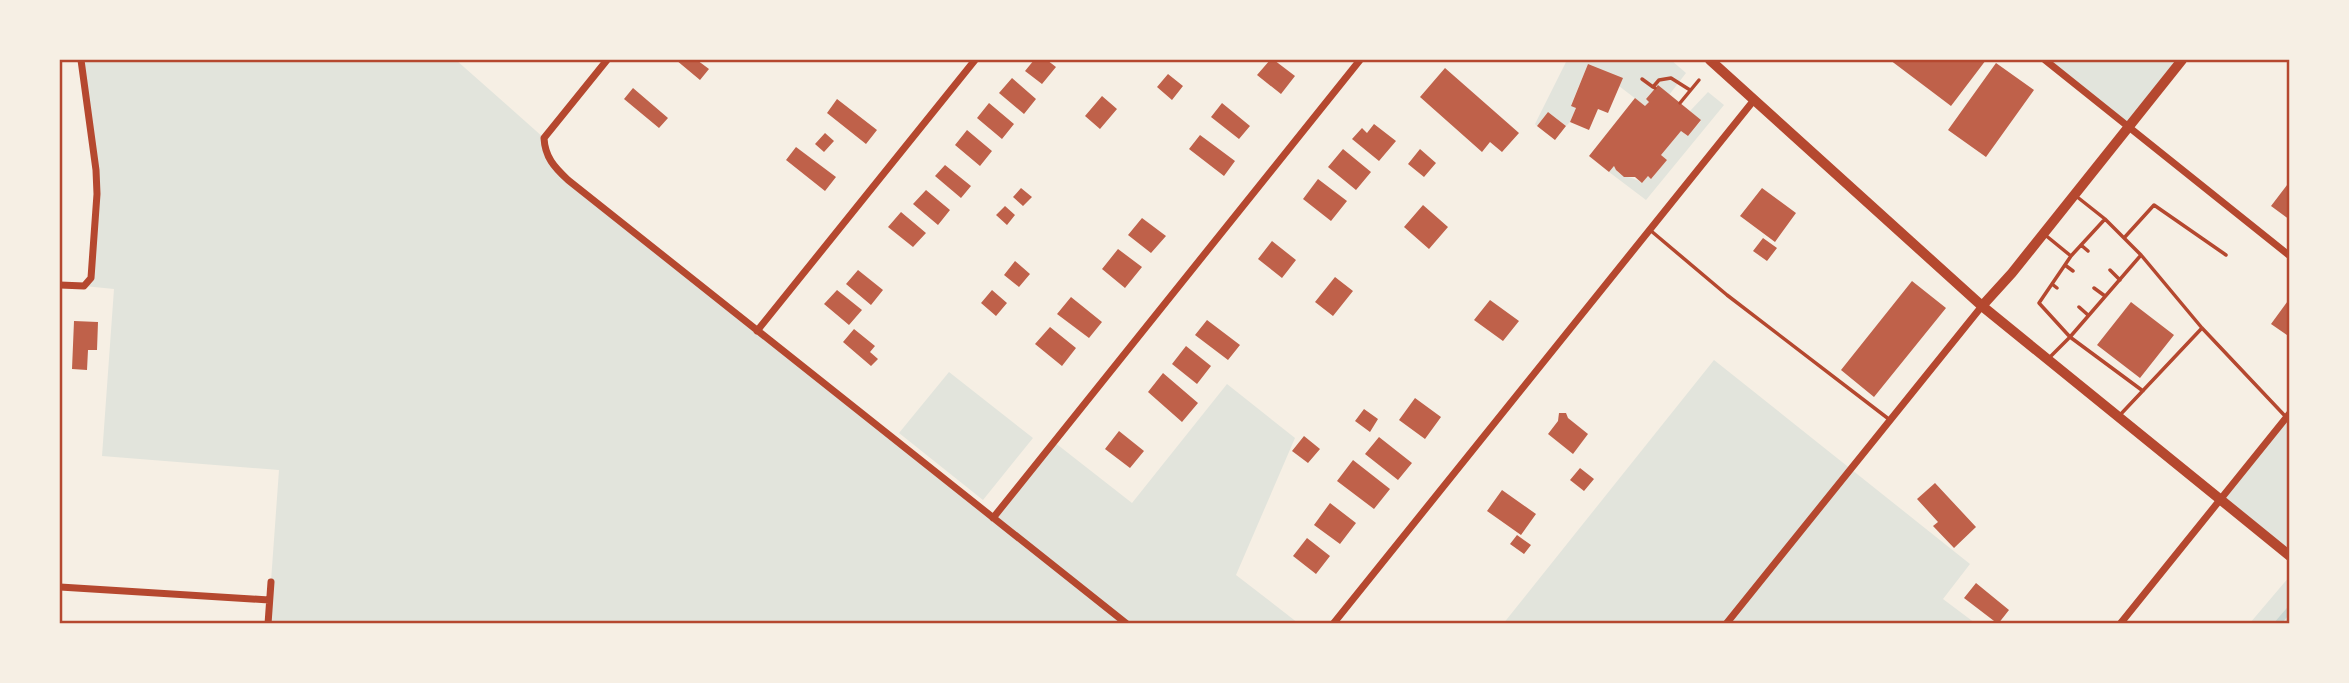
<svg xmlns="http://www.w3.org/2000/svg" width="2349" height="683" viewBox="0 0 2349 683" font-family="Raleway,sans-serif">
  <rect width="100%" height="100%" fill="#f6efe4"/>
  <path fill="#e2e4dc" d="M81 60H456L544 138 555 167 993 517 1054 442 1132 503 1227 384 1295 438 1236 575 1298 623H268L279 470 102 456 114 289 84 286 91 278 97 194Z
    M1567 60H1671L1686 73 1669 95 1657 86 1646 99 1649 102 1645 106 1619 86 1622 78 1588 64 1571 105 1576 108 1570 122 1566 126 1548 112 1537 126 1535 124Z
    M2045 60H2182L2128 127Z
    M1708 92 1724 105 1646 200 1609 172 1614 166C1620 180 1632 175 1642 183L1648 176 1652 178 1667 160 1661 155 1681 131 1688 136 1701 121 1690 111Z
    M1714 360 1970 564 1943 599 1975 623 1503 624Z
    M949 372 1033 438 983 500 899 433Z
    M2289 413V556L2220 499Z
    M2289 577V623H2250Z"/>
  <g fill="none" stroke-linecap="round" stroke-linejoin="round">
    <path stroke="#c9d6d2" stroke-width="6" d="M2277 624 2290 609"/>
  </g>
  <path fill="#bf614a" d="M676 60H697L709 69 700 80Z
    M1034 60H1047L1056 67 1042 84 1025 71Z
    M1270 60H1274L1295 76 1281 94 1257 75Z
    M1890 60H1986L1951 106Z
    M1996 63 2034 90 1986 157 1948 130Z
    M1588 64 1623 78 1608 113 1598 109 1589 130 1570 122 1576 108 1571 106Z
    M1445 68 1519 133 1502 152 1490 142 1482 152 1420 97Z
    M1168 74 1183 86 1172 100 1157 87Z
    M1012 78 1036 99 1024 114 999 93Z
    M1658 85 1701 120 1688 136 1681 131 1661 155 1667 160 1651 179 1648 176 1642 183 1635 177H1624L1616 170 1614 166 1609 172 1589 156 1635 98 1645 106 1649 102 1646 99Z
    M633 88 668 118 659 128 624 99Z
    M1102 96 1117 109 1100 129 1085 116Z
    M837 99 877 130 866 144 827 113Z
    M989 103 1014 124 1002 139 977 118Z
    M1222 103 1250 126 1239 139 1211 117Z
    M1548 112 1566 126 1555 140 1537 126Z
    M1374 124 1396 141 1379 161 1352 139 1362 128 1367 133Z
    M967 130 992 151 980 166 955 145Z
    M825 133 834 141 824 152 815 144Z
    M1200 135 1235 161 1224 176 1189 149Z
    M796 147 836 177 825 191 786 160Z
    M1343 149 1371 172 1356 190 1328 167Z
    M1420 149 1436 163 1424 177 1408 164Z
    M945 165 971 186 961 198 935 176Z
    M1318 179 1347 201 1331 221 1303 199Z
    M2290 181V220L2271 206Z
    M1021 188 1032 197 1023 206 1013 197Z
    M1762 188 1796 213 1775 242 1740 216Z
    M926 190 950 210 938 225 913 204Z
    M1423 205 1448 227 1429 249 1404 227Z
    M1005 206 1015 215 1007 225 996 215Z
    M901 212 926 233 913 247 888 227Z
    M1142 218 1166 236 1151 253 1128 235Z
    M1763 238 1777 248 1767 261 1753 251Z
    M1272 241 1296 260 1282 278 1258 259Z
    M1118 249 1142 267 1125 288 1102 269Z
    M1015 261 1030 274 1019 287 1004 275Z
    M858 270 883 290 871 305 846 284Z
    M1335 277 1353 291 1333 316 1315 302Z
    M1912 281 1946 308 1874 397 1841 370Z
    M837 290 862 310 849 325 824 304Z
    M992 290 1007 303 996 316 981 303Z
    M1071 297 1102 322 1089 338 1057 314Z
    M2290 298V337L2271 324Z
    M1490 300 1519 321 1503 341 1474 320Z
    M2131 302 2174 335 2140 378 2097 345Z
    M1207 320 1240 345 1228 360 1195 335Z
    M74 321 98 322 97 350H88L87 370 72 369Z
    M1050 327 1076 348 1062 366 1035 344Z
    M854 329 875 346 870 352 878 359 871 366 843 342Z
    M1186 346 1211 366 1197 384 1172 364Z
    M1163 373 1198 403 1182 422 1148 392Z
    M1415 398 1441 417 1425 439 1399 420Z
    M1364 409 1378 419 1370 432 1355 421Z
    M1559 413H1566L1568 418 1588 434 1573 454 1548 434 1558 421Z
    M1119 431 1144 451 1130 468 1105 449Z
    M1304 436 1320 449 1308 463 1292 451Z
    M1379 437 1412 463 1398 480 1365 454Z
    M1353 460 1390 489 1374 509 1337 481Z
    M1580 468 1594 479 1584 491 1570 480Z
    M1935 483 1976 527 1954 548 1933 526 1938 522 1917 499Z
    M1502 490 1536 514 1521 535 1487 511Z
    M1330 503 1356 523 1340 544 1314 525Z
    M1517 535 1531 545 1524 554 1510 544Z
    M1307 538 1330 556 1316 574 1293 556Z
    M1976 583 2009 610 1998 624 1964 598Z"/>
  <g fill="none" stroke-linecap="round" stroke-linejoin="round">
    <path stroke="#b5482f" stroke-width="3.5" d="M1642 79 1653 87
      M1655 88 1653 87 1659 80 1671 78 1690 90
      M1680 103 1699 80"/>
    <path stroke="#b5482f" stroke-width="3.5" d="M2076 196 2105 219 2141 255 2070 337 2143 391
      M1650 230 1727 295 1890 420
      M2044 234 2071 256 2105 219
      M2124 238 2154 205 2226 255
      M2081 245 2088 251
      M2141 255 2202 328 2286 417
      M2065 265 2073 271
      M2110 270 2120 280
      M2052 284 2057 288
      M2094 288 2105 296
      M2079 307 2088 315
      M2050 357 2070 337 2039 303 2071 256
      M2119 416 2202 328"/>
    <path stroke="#b5482f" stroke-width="7" d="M607 60 544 138C545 157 554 167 568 180L1127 624
      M2045 60 2290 256
      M60 285 84 286 91 278 97 194 96 170 81 60
      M757 331 975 60
      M993 518 1360 60
      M60 587 269 600
      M268 624 271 582
      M1333 624 1754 100
      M1726 624 1982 306
      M2120 624 2290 413"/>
    <path stroke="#b5482f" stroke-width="10" d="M1710 60 1982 306 2290 556
      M1982 306 2012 273 2182 60"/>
  </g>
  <rect width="2349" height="683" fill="none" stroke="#f6efe4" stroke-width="122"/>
  <rect x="61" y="61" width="2227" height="561" fill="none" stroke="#b5482f" stroke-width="2.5"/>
</svg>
